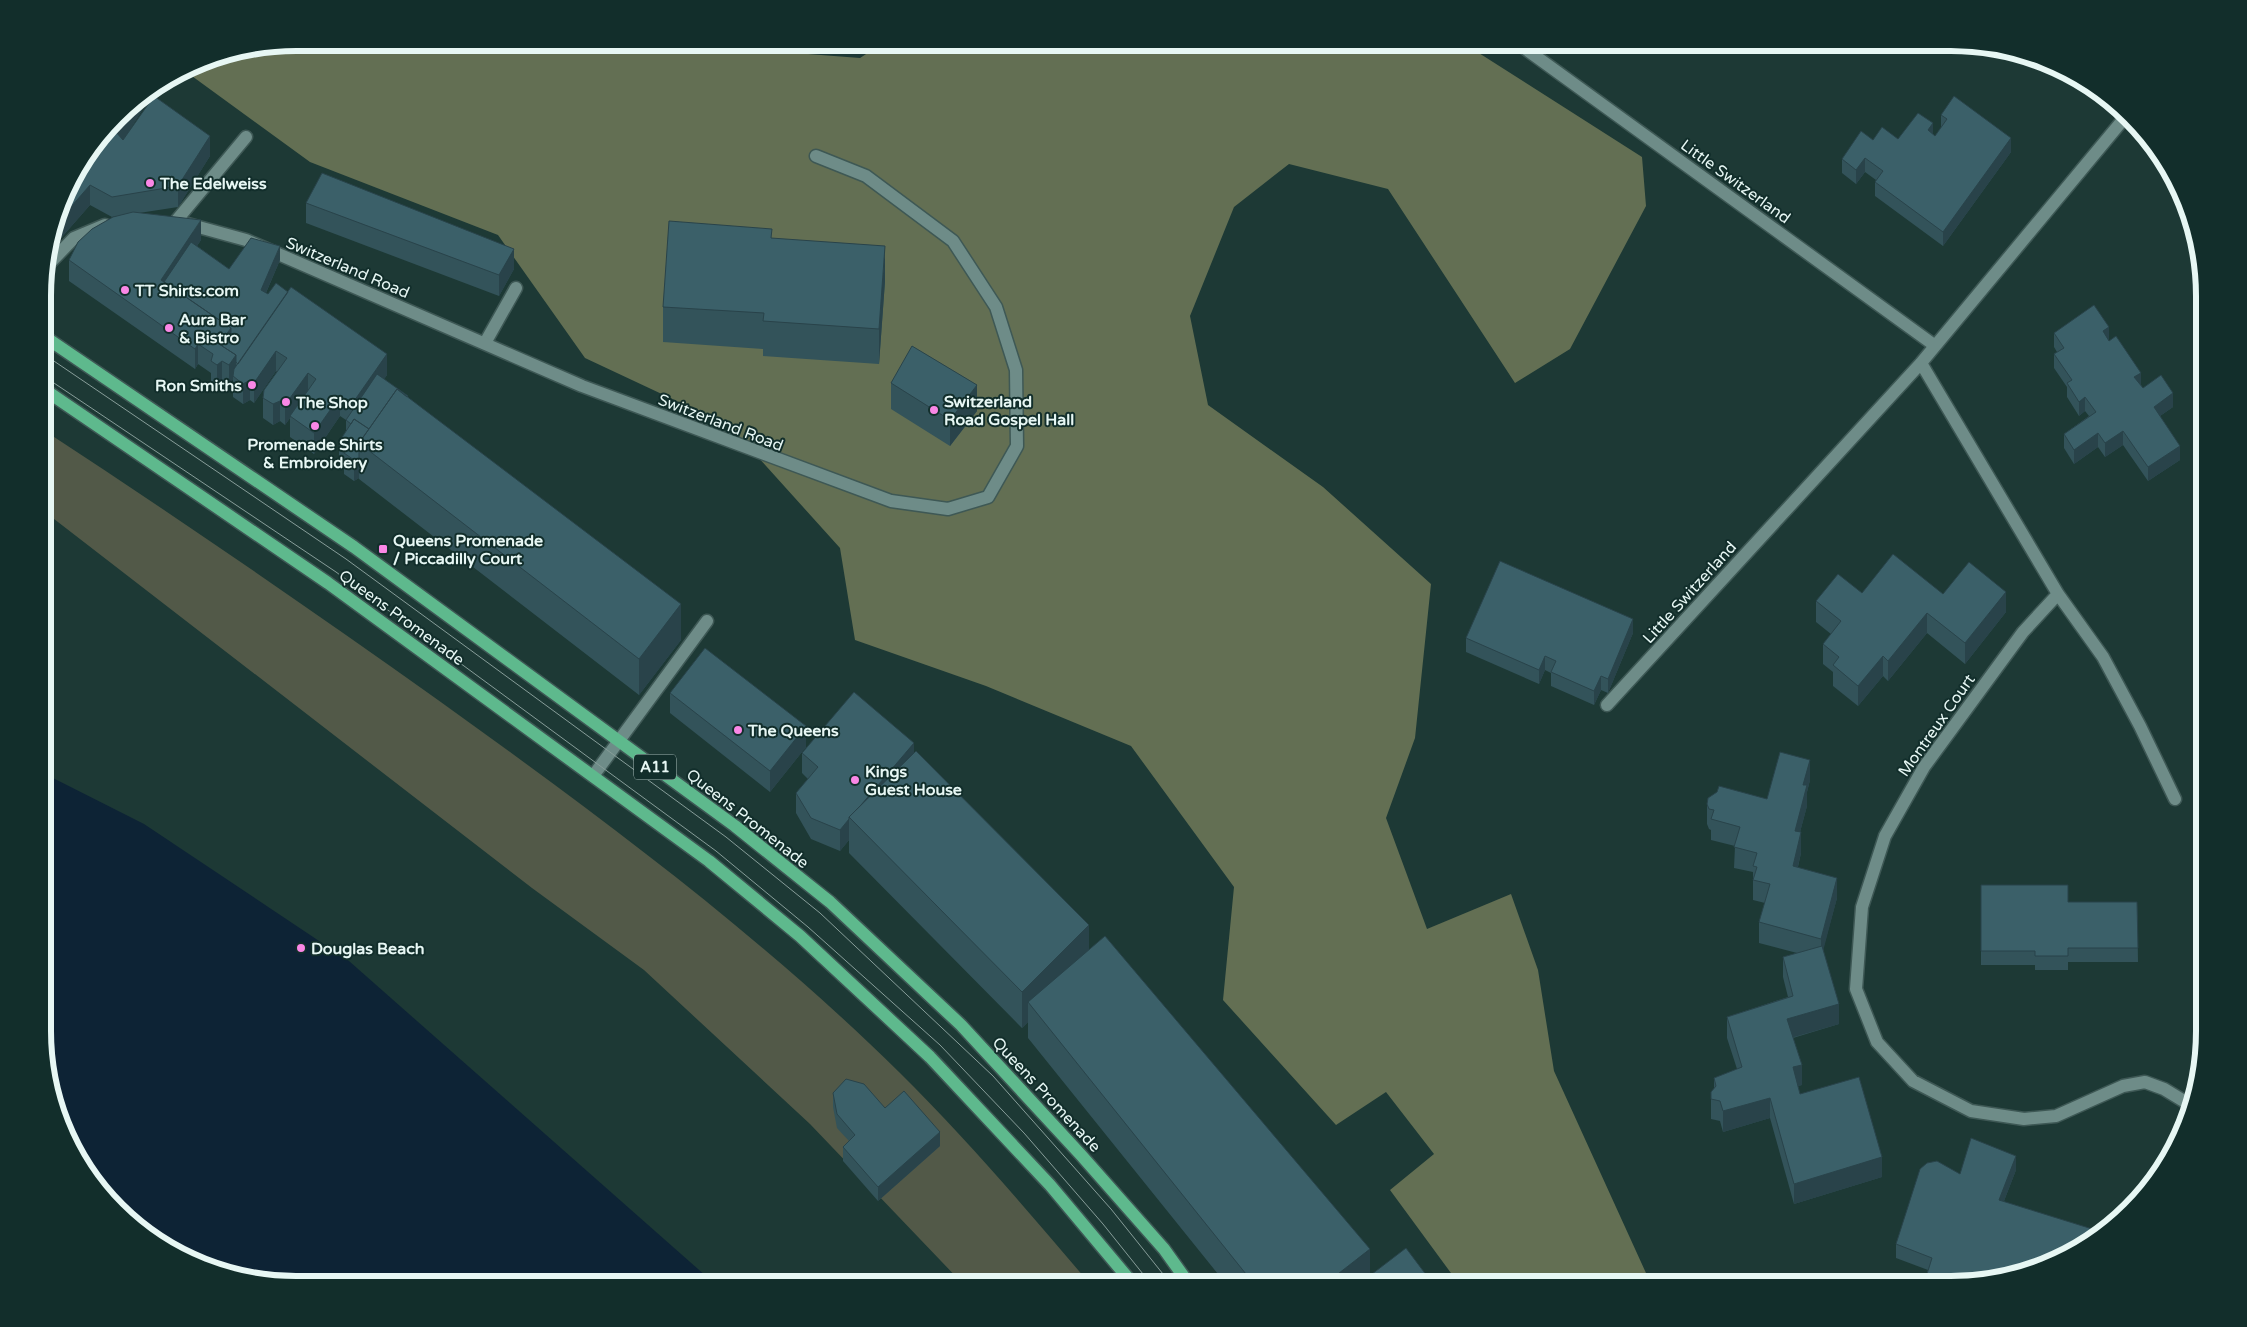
<svg xmlns="http://www.w3.org/2000/svg" width="2247" height="1327" viewBox="0 0 2247 1327" font-family="'Varela Round',sans-serif">
  <rect width="100%" height="100%" fill="#1d3935"/>
  <path fill="#525948" d="M45 431C178 518 309 608 438 700 598 815 758 933 899 1072 967 1139 1028 1211 1090 1284H963L810 1124 644 970 532 888 45 512Z"/>
  <path fill="#636f53" d="M296 43H773L808 54 860 58 883 43H1474L1471 48 1642 157 1646 206 1570 349 1515 383 1388 189 1289 164 1234 207 1190 316 1208 405 1323 487 1431 584 1415 738 1386 818 1427 929 1511 894 1538 970 1554 1071 1651 1284H1459L1390 1190 1434 1154 1386 1092 1336 1125 1223 1000 1234 887 1131 746 986 686 855 640 840 548 730 426 585 358 498 235 310 162 185 71 199 62Z"/>
  <path fill="#0d2335" d="M45 774 144 824 349 961 715 1284H296L230 1276 169 1250 117 1210 85 1172 56 1113 45 1064Z"/>
  <g fill="none" stroke-linecap="round" stroke-linejoin="round">
    <g stroke="#3e5855" stroke-width="15">
      <path id="service" d="M176 221 246 137
        M485 343 516 288
        M593 776 707 621"/>
    </g>
    <g stroke="#3e5855" stroke-width="15">
      <path id="minor" d="M1523 43V47L1934 345
        M184 223 246 240 582 386 891 501 948 509 988 497 1017 446 1016 370 996 307 953 241 866 176 816 156
        M45 268 74 238 105 225
        M1921 363 2058 594 2103 657 2140 726 2175 799
        M2058 594 2023 632 1924 767 1885 836 1862 907 1856 989 1877 1042 1913 1081 1971 1111 2024 1119 2056 1116 2123 1086 2145 1082 2164 1089 2192 1106
        M1607 705 1921 363 2127 115"/>
    </g>
    <g stroke="#3e5855" stroke-width="15">
      <path id="primary" d="M45 337 354 547 735 826 830 902 961 1025 1081 1155 1164 1249 1189 1284
        M45 390 328 583 709 861 800 936 930 1057 1050 1185 1133 1284"/>
    </g>
    <use href="#service" stroke="#6e8c88" stroke-width="12"/>
    <use href="#minor" stroke="#6e8c88" stroke-width="12"/>
    <use href="#primary" stroke="#5eb98d" stroke-width="12"/>
    <path stroke="#879d99" stroke-width="1" d="M45 355 346 559 726 837 820 913 993 1076 1111 1209 1171 1284
      M45 377 336 572 716 851 808 927 940 1045 1024 1133 1103 1224 1151 1284"/>
  </g>
  <path fill="#33535a" d="M149 93V99L129 131 210 156 178 207 139 213 201 240 197 246 229 269 280 260 266 293 387 375 384 379 408 397 681 640 639 695 359 479V478L354 481 344 474V466L339 462V442L346 431V420L340 416 314 454 290 437V418L285 425 280 421 273 425 263 418V398L277 372 276 371 254 403 250 400 243 404 233 397V379L229 386 222 381 217 386 211 381V373L198 364 195 369 69 281V260L117 216 112 217 90 205 47 254 69 184Z
    M1941 115 2011 152 1943 246 1875 196V182L1876 180 1865 172 1856 184 1842 173V159L1873 140 1898 139 1933 134 1935 136 1941 128Z
    M306 203 514 269 499 296 306 223Z
    M772 238 885 281 879 364 763 356V349L663 342V307Z
    M2054 333 2109 340 2143 388 2173 407 2160 416 2180 460 2148 481 2123 445 2105 457 2098 447 2074 464 2064 448V434L2089 416 2085 411 2079 416 2067 397V387L2054 368V354L2057 352 2054 347Z
    M891 383 977 411 950 446 891 409Z
    M1862 593 1943 594 2006 612 1965 664 1927 633 1888 681 1883 676 1858 706 1833 686V672L1823 664V644L1831 634 1816 622V601Z
    M1633 633 1608 693 1601 690 1594 705 1551 686V673L1545 670 1539 684 1466 652V638Z
    M670 693 806 747 770 792 670 713Z
    M802 753H914L1089 950 1370 1276 1433 1284H1226L1028 1038V1022L1022 1028 849 853V840L840 851 811 839 796 813V793L808 779 802 773Z
    M1810 780 1807 792V806L1800 832 1801 853 1798 867 1837 898 1823 949 1839 1024 1793 1038 1802 1085 1798 1086 1800 1094 1882 1177 1794 1204 1770 1118 1723 1132 1720 1121 1711 1119V1092L1714 1089V1078L1737 1069 1727 1038V1017L1788 997 1783 977V957L1797 953 1759 943V922L1765 903 1753 900V872L1734 868 1735 846 1711 840V830L1709 829 1707 824V804L1767 799Z
    M1981 885 2068 902H2137L2138 962H2068V970H2035V965H1981Z
    M833 1093 885 1108 940 1146 878 1201 843 1161V1147L849 1141 837 1128 833 1107Z
    M2016 1170 2004 1201 1967 1284H1927V1274L1928 1270 1896 1258V1244L1960 1174Z"/>
  <path fill="#29434a" d="M149 93V99L116 152V132L134 102Z
    M1933 123V137L1928 130Z
    M210 136V156L178 207V186Z
    M2011 138V152L1943 246V232Z
    M1865 158V172L1856 184V170Z
    M90 185V205L47 254 57 223Z
    M201 220V240L167 290 161 280Z
    M280 246V260L261 304V290Z
    M885 246V281L879 364V329Z
    M514 249V269L499 296V275Z
    M2109 327V341L2103 331Z
    M231 328V348L226 355 219 344Z
    M198 344V364L195 369V349Z
    M276 351V371L254 403V383Z
    M387 354V375L352 424V404Z
    M236 355V376H233V379L229 386V365Z
    M222 361V381L217 386V365Z
    M308 373V393L285 425V405Z
    M2141 373V387L2134 377Z
    M250 380V400L243 404V384Z
    M977 385V411L950 446V420Z
    M2173 393V407L2154 420V407Z
    M340 396V416L314 454V433Z
    M2085 397V411L2079 416V402Z
    M280 401V421L273 425V404Z
    M2123 431V445L2105 457V443Z
    M2098 433V447L2074 464V450Z
    M2180 446V460L2148 481V467Z
    M359 458V478L354 481V460Z
    M48 479V486L45 490V483Z
    M2006 592V612L1965 664V643Z
    M681 604V640L639 695V659Z
    M1927 613V633L1888 681V661Z
    M1633 619V633L1608 693V679Z
    M1545 656V670L1539 684V670Z
    M1883 656V676L1858 706V686Z
    M1601 676V690L1594 705V691Z
    M806 726V747L770 792V771Z
    M914 743V763L850 818Z
    M1810 760V780L1807 792V806L1795 851V831L1803 785Z
    M849 819V840L840 851V830Z
    M1801 832V853L1793 886V866Z
    M1837 878V898L1821 959V939Z
    M1089 925V961L1028 1002V1022L1022 1028V992Z
    M1839 1004V1024L1787 1039V1019Z
    M1802 1065V1085L1793 1087V1067Z
    M1770 1098V1118L1723 1132V1111Z
    M940 1132V1146L878 1201V1187Z
    M2016 1156V1170L1999 1214V1200Z
    M1882 1157V1177L1794 1204V1184Z
    M1370 1249V1284H1325Z"/>
  <path fill="#3b6069" stroke="#29434a" d="M154 96 210 136 178 186 112 197 90 185 57 223 69 184 129 106 134 102 116 132 123 140Z
    M1954 96 2011 138 1943 232 1875 182 1883 171 1865 158 1856 170 1842 159 1861 131 1873 140 1882 127 1898 139 1918 113 1933 123 1928 130 1935 136 1947 119 1941 115Z
    M322 173 514 249 499 275 306 203Z
    M133 212 201 220 161 280 231 328 219 344 236 355 229 365 222 361 217 365 211 361 213 354 198 344 195 349 69 260 78 242 92 229 113 217Z
    M669 221 772 229 771 238 885 246 879 329 763 321 764 313 663 307Z
    M251 238 280 246 261 290 268 294 276 283 288 292 238 364 236 362V355L222 346 231 334V328L164 282 191 242 229 269Z
    M291 287 387 354 352 404 340 396 314 433 290 416 316 379 308 373 285 405 280 401 273 404 263 398 264 390 287 358 276 351 254 383 250 380 243 384 233 376 234 369Z
    M2094 305 2109 327 2103 331 2109 341 2116 336 2141 373 2134 377 2143 388 2161 375 2173 393 2154 407 2180 446 2148 467 2123 431 2105 443 2098 433 2074 450 2064 434 2096 412 2085 397 2079 402 2067 383 2072 380 2054 354 2064 348 2054 333Z
    M912 346 977 385 950 420 891 383Z
    M377 374 408 396 407 397 397 389 369 429 354 419 351 424 346 420Z
    M397 389 681 604 639 659 359 443Z
    M354 419 369 429 359 443V458L354 460 344 453 345 446 339 442Z
    M45 477 48 479 45 483Z
    M1893 554 1943 594 1969 562 2006 592 1965 643 1927 613 1888 661 1883 656 1858 686 1833 665 1839 657 1823 644 1841 621 1816 601 1838 574 1862 593Z
    M1500 561 1633 619 1608 679 1601 676 1594 691 1551 672 1556 661 1545 656 1539 670 1466 638Z
    M705 648 806 726 770 771 670 693Z
    M854 692 914 743 861 805 849 817V819L840 830 811 818 796 793 818 767 802 753Z
    M916 751 1089 925 1022 992 849 817Z
    M1780 752 1810 760 1803 785H1807L1795 831 1801 832 1793 866 1837 878 1821 939 1759 922 1770 884 1753 880 1757 867 1753 866 1757 853 1734 847 1740 827 1711 819 1714 810 1709 809 1707 804 1708 798 1717 792 1719 786 1767 799Z
    M1981 885H2068V902H2137L2138 948H2068V956H2035V951H1981Z
    M1105 936 1370 1249 1325 1284H1254L1028 1002Z
    M1822 946 1839 1004 1787 1019 1802 1065 1793 1067 1800 1094 1859 1077 1882 1157 1794 1184 1770 1098 1723 1111 1720 1101 1711 1099V1092L1716 1086 1714 1078 1742 1067 1727 1017 1793 996 1783 957Z
    M846 1079 864 1084 885 1108 904 1091 940 1132 878 1187 843 1147 855 1135 837 1114 833 1093Z
    M1971 1138 2016 1156 1999 1200 2102 1232 2078 1250 2032 1271 1967 1284H1953L1927 1274 1932 1258 1896 1244 1920 1169 1927 1163 1937 1161 1960 1174Z
    M1406 1248 1433 1284H1359Z"/>
  <g fill="#fa87e6" stroke="#122e2b" stroke-width="2">
    <circle cx="150" cy="183" r="5"/>
    <circle cx="125" cy="290" r="5"/>
    <circle cx="169" cy="328" r="5"/>
    <circle cx="252" cy="385" r="5"/>
    <circle cx="286" cy="402" r="5"/>
    <circle cx="934" cy="410" r="5"/>
    <circle cx="315" cy="426" r="5"/>
    <rect x="378" y="544" width="10" height="10" rx="2.5"/>
    <circle cx="738" cy="730" r="5"/>
    <circle cx="855" cy="780" r="5"/>
    <circle cx="301" cy="948" r="5"/>
  </g>
  <g text-anchor="middle" stroke-width="4" stroke-linejoin="round" paint-order="stroke">
    <rect fill="#122e2b" stroke="#a7bbb8" stroke-width="1" x="634" y="754.5" width="42" height="25" rx="4"/>
    <g font-size="15" font-weight="bold" fill="#e7f7f4">
      <text x="655" y="772">A11</text>
    </g>
    <g font-size="16" fill="#e7f7f4" stroke="#122e2b">
      <text transform="translate(1736 181) rotate(36)" y="6">Little Switzerland</text>
      <text transform="translate(348 267) rotate(23)" y="6">Switzerland Road</text>
      <text transform="translate(721 422) rotate(21)" y="6">Switzerland Road</text>
      <text transform="translate(1689 592) rotate(-48)" y="6">Little Switzerland</text>
      <text transform="translate(402 617) rotate(36)" y="6">Queens Promenade</text>
      <text transform="translate(1936 725) rotate(-55)" y="6">Montreux Court</text>
      <text transform="translate(748 818) rotate(38)" y="6">Queens Promenade</text>
      <text transform="translate(1047 1094) rotate(47)" y="6">Queens Promenade</text>
    </g>
    <g font-size="16" font-weight="bold" fill="#e7f7f4" stroke="#122e2b" text-anchor="start">
      <text x="160" y="189">The Edelweiss</text>
      <text x="135" y="296">TT Shirts.com</text>
      <text x="179" y="325">Aura Bar<tspan x="179" dy="18">&amp; Bistro</tspan></text>
      <text x="242" y="391" text-anchor="end">Ron Smiths</text>
      <text x="944" y="407">Switzerland<tspan x="944" dy="18">Road Gospel Hall</tspan></text>
      <text x="296" y="408">The Shop</text>
      <text x="315" y="450" text-anchor="middle">Promenade Shirts<tspan x="315" dy="18">&amp; Embroidery</tspan></text>
      <text x="393" y="546">Queens Promenade<tspan x="393" dy="18">/ Piccadilly Court</tspan></text>
      <text x="748" y="736">The Queens</text>
      <text x="865" y="777">Kings<tspan x="865" dy="18">Guest House</tspan></text>
      <text x="311" y="954">Douglas Beach</text>
    </g>
  </g>
  <path d="M0 0H2247V1327H0ZM296 51H1951A245 245 0 0 1 2196 296V1031A245 245 0 0 1 1951 1276H296A245 245 0 0 1 51 1031V296A245 245 0 0 1 296 51Z" fill="#122e2b" fill-rule="evenodd"/>
  <path fill="none" stroke="#e7f7f4" stroke-width="6" d="M296 51H1951A245 245 0 0 1 2196 296V1031A245 245 0 0 1 1951 1276H296A245 245 0 0 1 51 1031V296A245 245 0 0 1 296 51Z"/>
</svg>
